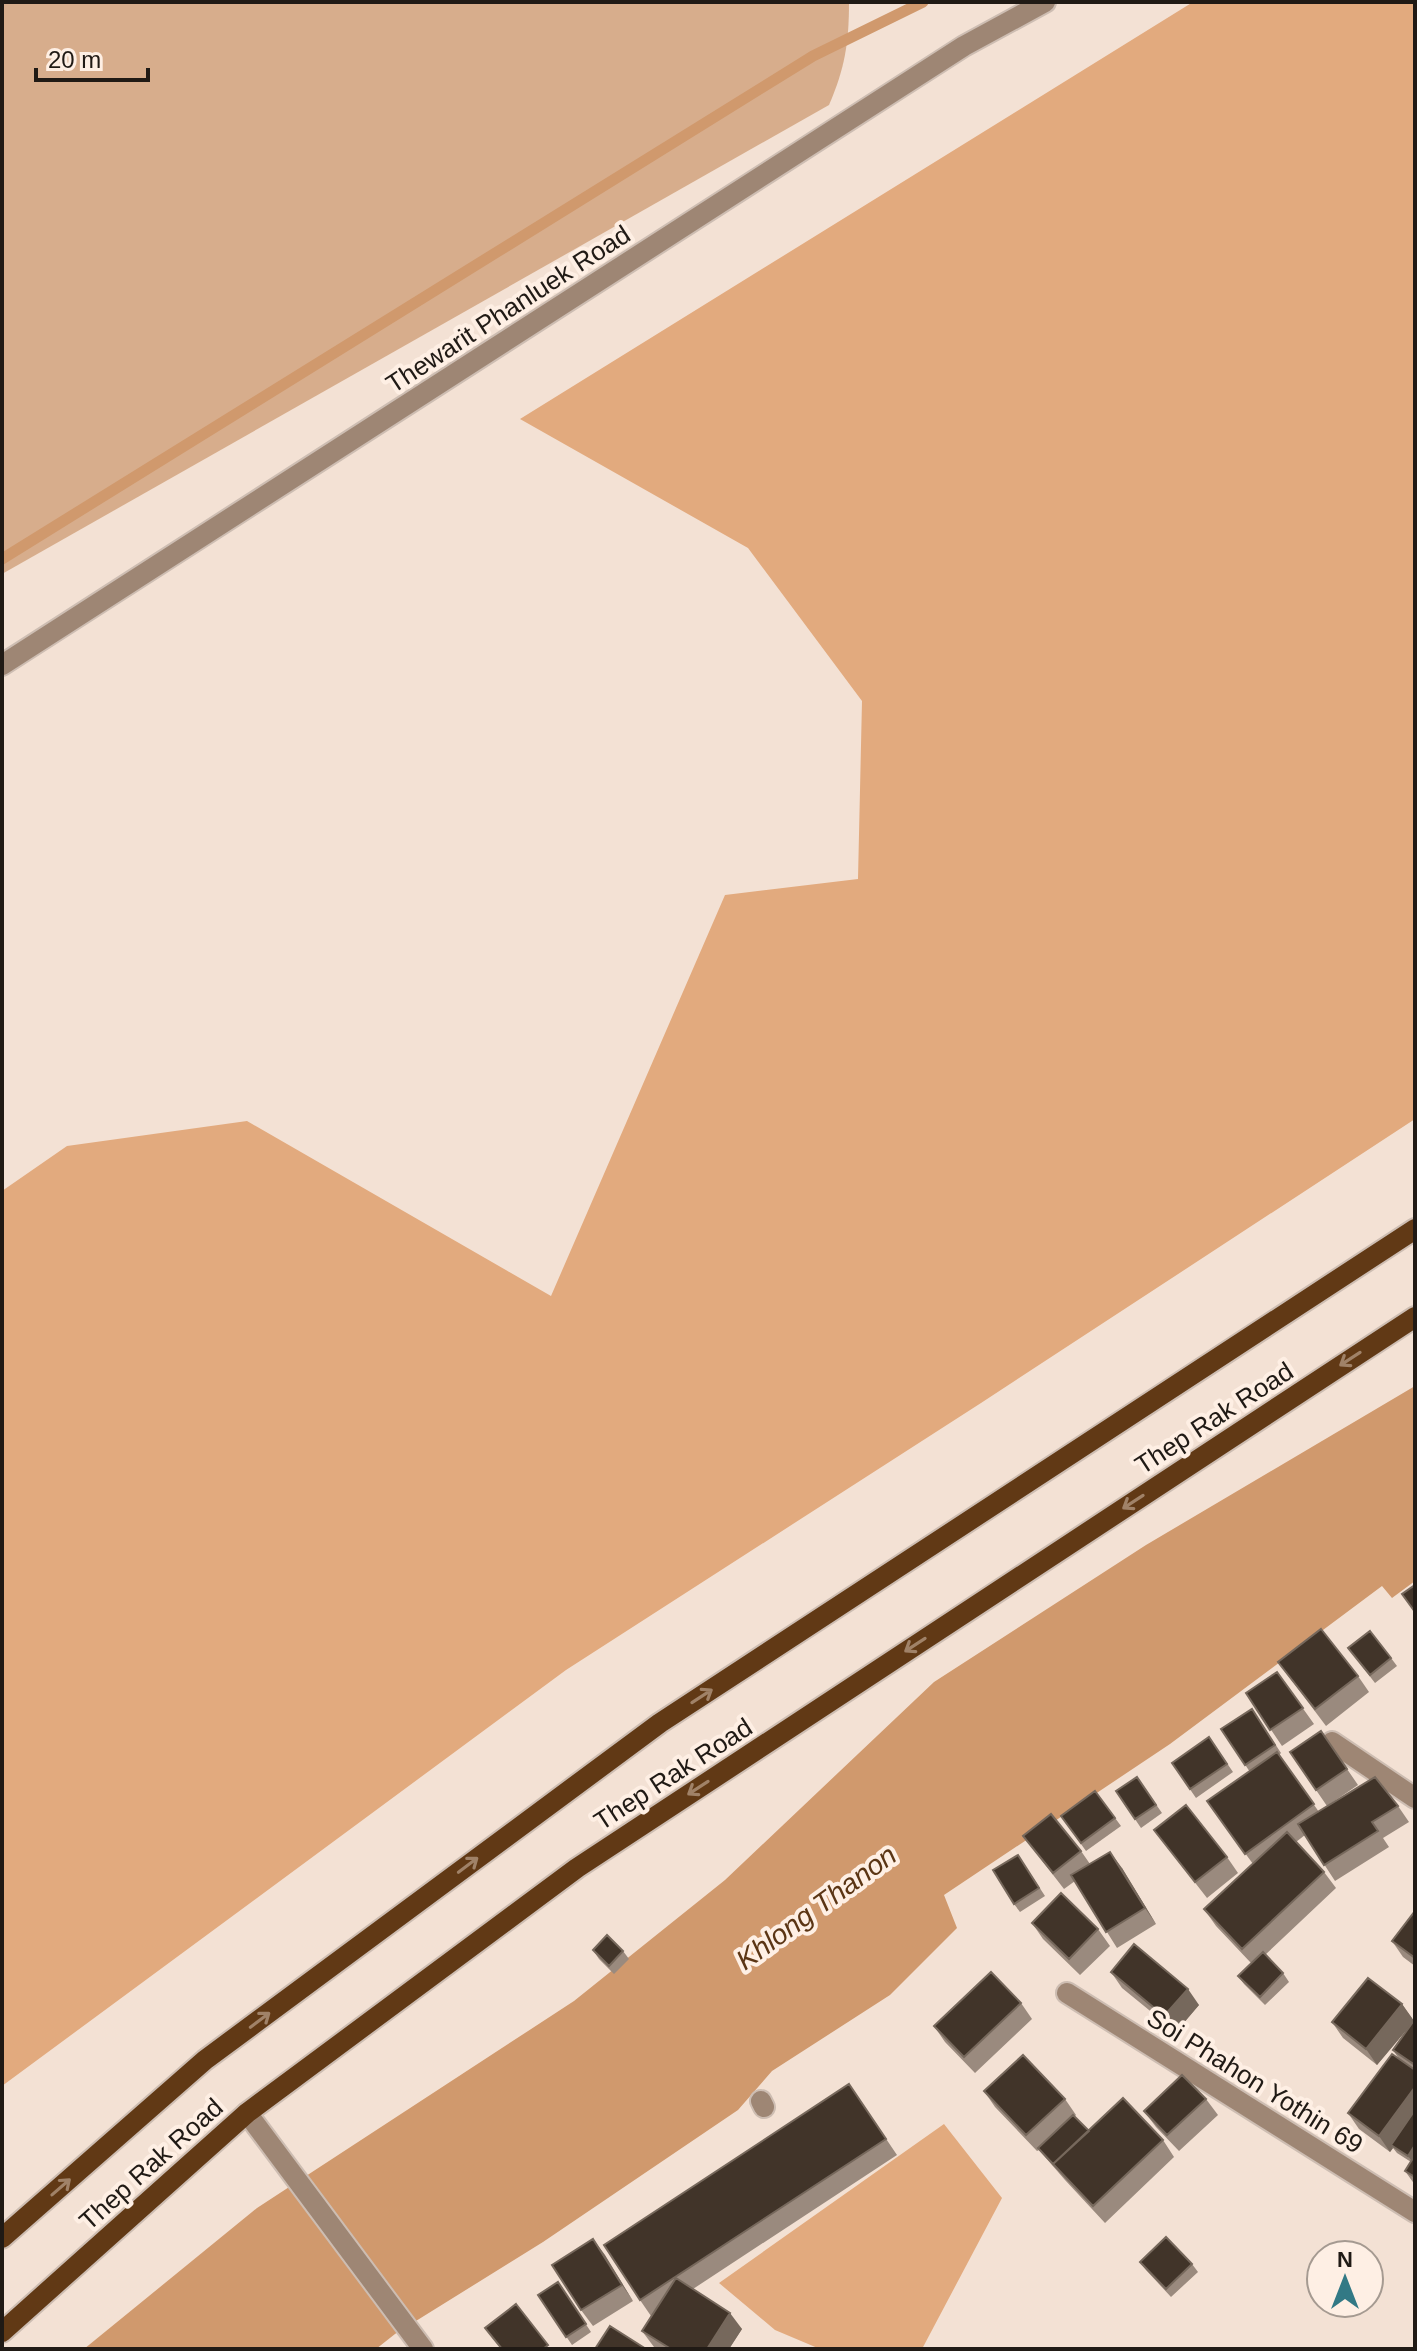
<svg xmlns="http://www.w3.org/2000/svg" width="1417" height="2351" viewBox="0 0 1417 2351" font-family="Arial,sans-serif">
  <rect width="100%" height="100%" fill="#f3e1d4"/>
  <path fill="#d7ad8c" d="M2 2H849C849 42 845 68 829 105L2 574Z"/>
  <path fill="#e2aa7e" d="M1193 2H1415V1119L981 1403 566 1670 2 2086V1191L67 1146 247 1121 551 1296 725 895 858 879 862 701 748 548 520 419Z
    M944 2124 1002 2198 922 2349H820L775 2330 719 2283Z"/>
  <path fill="#d0996d" d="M1415 1386V1581L1392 1598 1382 1586 1170 1744 944 1895 957 1928 890 1995 772 2071 738 2110 543 2242 395 2334 376 2349H84L257 2208 574 2001 725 1880 934 1682 1146 1545Z"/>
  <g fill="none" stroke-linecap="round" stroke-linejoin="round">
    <path stroke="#d0996d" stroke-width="11" d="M2 559 813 56 923 2"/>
    <g stroke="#cdbdb2" stroke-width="24">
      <path id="minor" d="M2 665 964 46 1045 2
        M1332 1742 1415 1798
        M1067 1993 1415 2212
        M761 2101 764 2107
        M247 2113 423 2349"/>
    </g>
    <g stroke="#cdbdb2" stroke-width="24">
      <path id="major" d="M2 2238 205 2060 660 1723 1415 1229
        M2 2332 247 2113 577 1868 1415 1317"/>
    </g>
    <use href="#minor" stroke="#9e8674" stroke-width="20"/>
    <use href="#major" stroke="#613915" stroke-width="20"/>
  </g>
  <path fill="#9a8a7e" d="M1348 1648 1391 1658 1397 1666 1375 1683Z
    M1278 1662 1358 1676 1369 1692 1326 1726Z
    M1277 1672 1314 1724 1282 1746 1246 1693Z
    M1252 1709 1281 1753 1279 1755 1319 1812 1327 1806 1290 1752 1321 1731 1358 1785 1327 1806H1398L1409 1822 1383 1838 1389 1847 1335 1881 1305 1835 1296 1842 1324 1872 1336 1888 1265 1955 1283 1973 1289 1982 1265 2005 1244 1984 1238 1976 1251 1963 1216 1926 1204 1909 1253 1864 1207 1801 1250 1772 1221 1729Z
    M1209 1737 1233 1772 1196 1798 1172 1763Z
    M1137 1777 1162 1813 1141 1828 1116 1791Z
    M1095 1791 1121 1826 1086 1851 1061 1816Z
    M1154 1830 1227 1857 1238 1873 1207 1898Z
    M1023 1836 1081 1851 1090 1864 1122 1868 1156 1924 1117 1948 1075 1881 1064 1889Z
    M1018 1855 1045 1896 1020 1912 1014 1904Z
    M1415 1911V1966L1403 1957 1392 1941Z
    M1032 1923 1098 1929 1110 1946 1080 1975 1043 1939Z
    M593 1950 623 1951 629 1959 614 1974 599 1959Z
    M1111 1972 1199 2005 1176 2032 1122 1988Z
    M1021 2003 1032 2019 975 2073 945 2042 934 2026Z
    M1402 2004 1414 2021 1377 2065 1343 2038 1332 2022Z
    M1415 2019V2185L1405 2171 1411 2162 1397 2153 1393 2148 1390 2152 1359 2129 1348 2113 1399 2059 1393 2050Z
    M849 2084 897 2155 693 2289 742 2329 729 2349H657L654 2347 642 2331 651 2316 640 2300Z
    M984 2091 1065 2099 1076 2115 1074 2117 1089 2131 1163 2140 1174 2157 1105 2223 1065 2180 1039 2150 1037 2151 995 2107Z
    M1206 2099 1218 2115 1179 2151 1156 2127 1144 2111Z
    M593 2239 633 2301 593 2326 581 2310Z
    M1140 2262 1192 2264 1198 2272 1171 2297 1146 2270Z
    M558 2282 591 2332 572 2345 538 2295Z"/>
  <path fill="#76685c" d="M1110 1852 1122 1868 1156 1924 1145 1908Z
    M1188 1989 1199 2005 1176 2032 1164 2016Z
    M1402 2004 1414 2021 1377 2065 1366 2049Z
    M1415 2087V2118L1391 2145 1393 2148 1390 2152 1379 2136Z
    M1415 2145V2162L1414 2164 1408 2156Z
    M593 2239 605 2255 633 2301 622 2285Z
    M730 2313 742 2329 729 2349H707Z"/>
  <path fill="#413429" stroke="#76685c" stroke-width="2" d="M1415 1585V1612L1402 1594Z
    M1321 1629 1358 1676 1315 1709 1278 1662Z
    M1370 1631 1391 1658 1370 1675 1348 1648Z
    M1277 1672 1303 1708 1270 1730 1246 1693Z
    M1252 1709 1275 1745 1245 1765 1221 1729Z
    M1321 1731 1347 1769 1316 1790 1290 1752Z
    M1209 1737 1227 1764 1190 1789 1172 1763Z
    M1277 1752 1314 1804 1245 1854 1207 1801Z
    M1137 1777 1156 1805 1135 1819 1116 1791Z
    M1375 1777 1398 1806 1372 1822 1378 1831 1324 1865 1298 1824Z
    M1095 1791 1115 1818 1081 1843 1061 1816Z
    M1186 1805 1227 1857 1195 1882 1154 1830Z
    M1051 1814 1081 1851 1053 1873 1023 1836Z
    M1287 1832 1324 1872 1242 1949 1204 1909Z
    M1110 1852 1145 1908 1106 1932 1071 1875Z
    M1018 1855 1039 1888 1014 1904 993 1870Z
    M1061 1893 1098 1929 1069 1959 1032 1923Z
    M1415 1911V1958L1392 1941Z
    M607 1935 623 1951 609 1966 593 1950Z
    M1134 1944 1188 1989 1164 2016 1111 1972Z
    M1263 1952 1283 1973 1260 1997 1238 1976Z
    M991 1972 1021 2003 964 2057 934 2026Z
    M1368 1978 1402 2004 1366 2049 1332 2022Z
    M1415 2019V2065L1393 2050Z
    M1392 2054 1415 2070V2087L1379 2136 1348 2113Z
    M1023 2055 1065 2099 1026 2135 984 2091Z
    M1182 2075 1206 2099 1167 2135 1144 2111Z
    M849 2084 886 2139 640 2300 604 2245Z
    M1123 2098 1163 2140 1093 2206 1053 2164Z
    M1415 2110V2145L1408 2156 1391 2145Z
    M1073 2115 1089 2131 1053 2164 1038 2148Z
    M1415 2155V2177L1405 2171Z
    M1166 2237 1192 2264 1166 2289 1140 2262Z
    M593 2239 622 2285 581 2310 552 2265Z
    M676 2278 730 2313 707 2349H671L642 2331Z
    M558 2282 586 2324 566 2337 538 2295Z
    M516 2304 548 2345 543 2349H502L485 2328Z
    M610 2326 646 2349H595Z"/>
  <defs><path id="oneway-shaft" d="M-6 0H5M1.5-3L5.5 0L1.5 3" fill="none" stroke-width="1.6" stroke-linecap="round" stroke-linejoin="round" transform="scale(2)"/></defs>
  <g stroke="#a08268">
    <use href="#oneway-shaft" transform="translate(1350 1359) rotate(147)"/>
    <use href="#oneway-shaft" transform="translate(1133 1502) rotate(147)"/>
    <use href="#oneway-shaft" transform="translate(915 1645) rotate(147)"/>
    <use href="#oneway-shaft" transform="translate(702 1696) rotate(-33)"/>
    <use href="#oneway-shaft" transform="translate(698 1788) rotate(147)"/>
    <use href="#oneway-shaft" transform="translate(468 1865) rotate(-37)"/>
    <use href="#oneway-shaft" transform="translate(260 2020) rotate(-37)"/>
    <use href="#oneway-shaft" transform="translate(61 2187) rotate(-41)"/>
  </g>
  <g text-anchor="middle" stroke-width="8" stroke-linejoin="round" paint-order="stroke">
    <g font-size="26" fill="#201a15" stroke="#feefe4">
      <text transform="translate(508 309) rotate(-33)" y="9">Thewarit Phanluek Road</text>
      <text transform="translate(1214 1418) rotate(-33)" y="9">Thep Rak Road</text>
      <text transform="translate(673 1774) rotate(-33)" y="9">Thep Rak Road</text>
      <text transform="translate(1255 2081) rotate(32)" y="9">Soi Phahon Yothin 69</text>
      <text transform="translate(151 2164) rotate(-42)" y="9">Thep Rak Road</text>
    </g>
    <g font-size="28" font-style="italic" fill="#5b3514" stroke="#feefe4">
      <text transform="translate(816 1907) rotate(-36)" y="10">Khlong Thanon</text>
    </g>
  </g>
  <rect width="1417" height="2351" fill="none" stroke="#201a15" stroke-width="8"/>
  <g transform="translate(1345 2279)"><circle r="38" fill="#feefe4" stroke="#a59a91" stroke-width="2"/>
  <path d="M0-6L14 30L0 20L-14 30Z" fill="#327985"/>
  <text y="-12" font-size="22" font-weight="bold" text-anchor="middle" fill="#201a15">N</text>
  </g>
  <path d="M36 68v12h112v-12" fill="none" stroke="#201a15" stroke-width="4"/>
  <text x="48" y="68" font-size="24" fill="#201a15" stroke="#feefe4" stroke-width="6" paint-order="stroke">20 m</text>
</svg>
